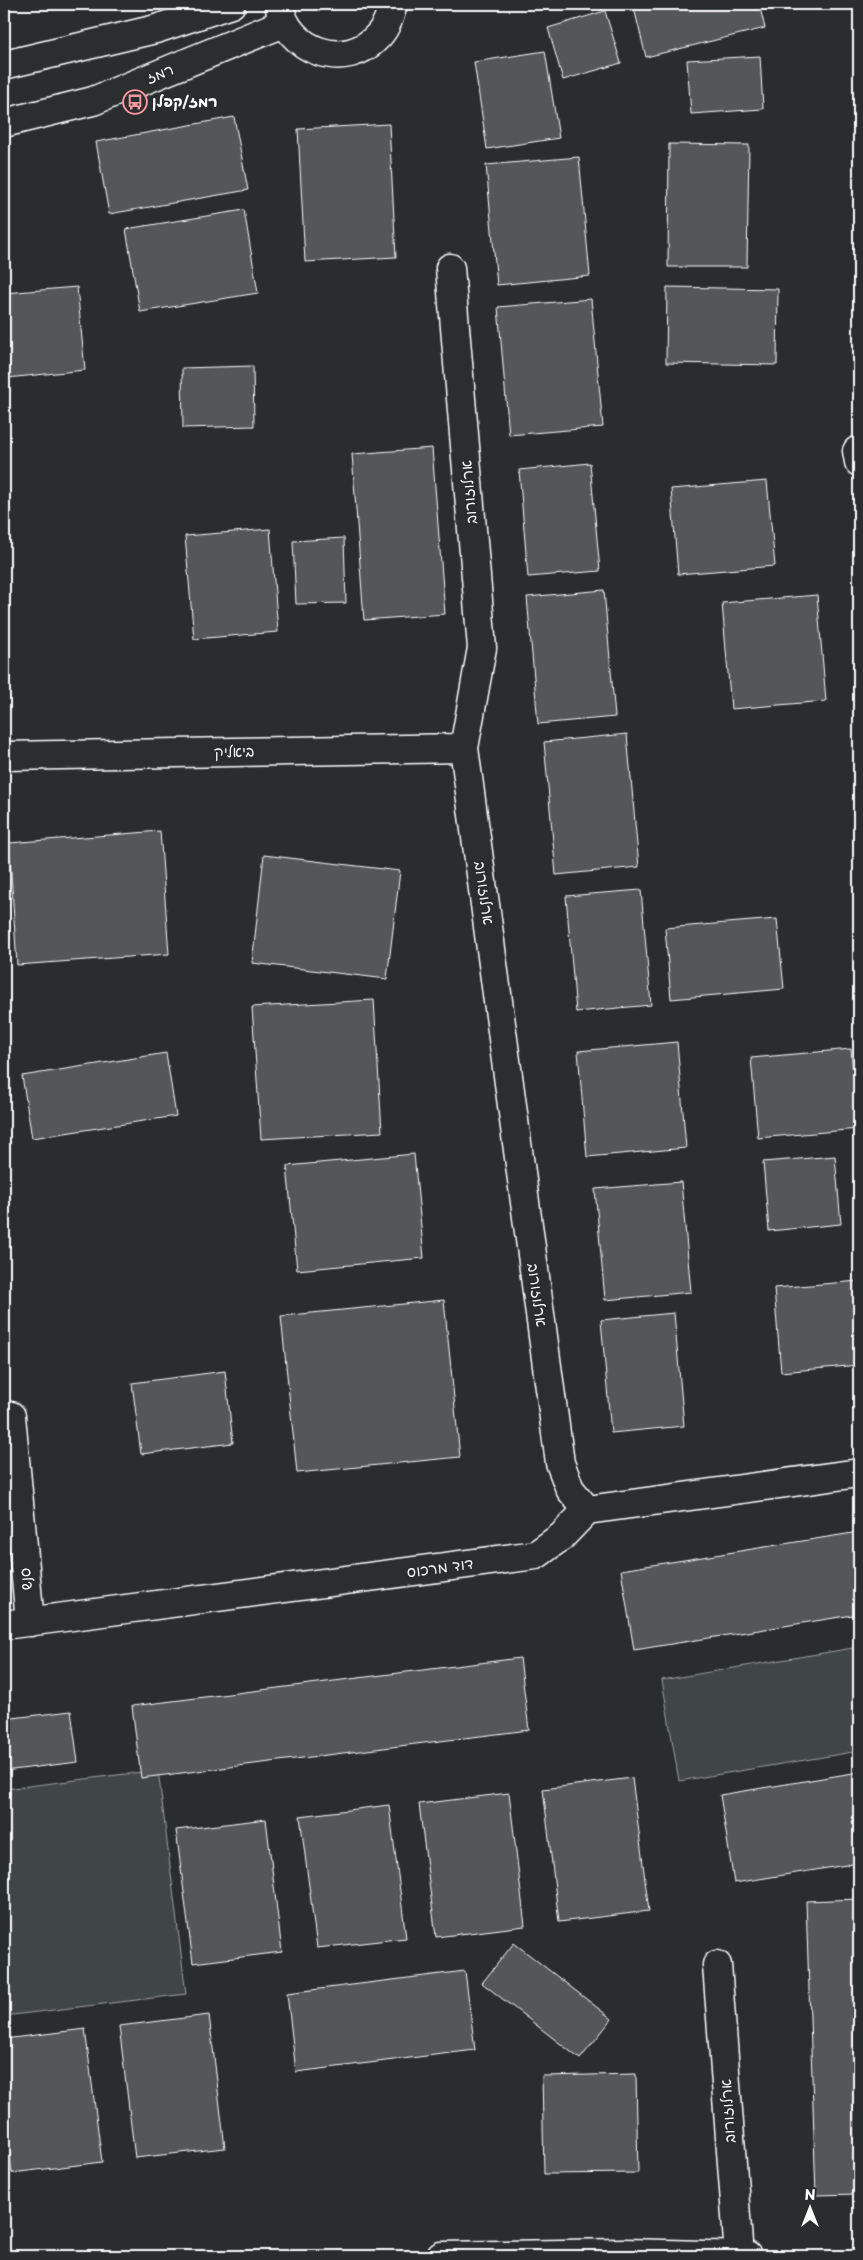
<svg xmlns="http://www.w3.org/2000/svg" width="863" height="2260" viewBox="0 0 863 2260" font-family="'Playpen Sans','Playpen Sans Hebrew',sans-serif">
  <rect width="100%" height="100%" fill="#2a2d2e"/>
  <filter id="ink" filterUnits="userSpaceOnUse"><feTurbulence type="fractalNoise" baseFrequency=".02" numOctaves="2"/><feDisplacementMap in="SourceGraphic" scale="10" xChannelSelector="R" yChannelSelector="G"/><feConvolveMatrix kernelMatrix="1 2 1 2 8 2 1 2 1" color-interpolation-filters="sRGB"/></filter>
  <g filter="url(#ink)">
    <path fill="#414445" stroke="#a0a2a2" d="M859 1647V1751L679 1781 662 1680Z
      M158 1770 186 1994 4 2016V1789Z"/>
    <path fill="#555758" stroke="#fff" d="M633 4H759L765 28 646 57Z
      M605 11 621 63 563 80 548 28Z
      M545 51 559 138 487 149 474 62Z
      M760 56 763 109 691 114 687 60Z
      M234 117 248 190 109 214 96 142Z
      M389 124 396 257 305 262 298 129Z
      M669 144 749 145 747 267H668Z
      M579 157 590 276 497 285 486 165Z
      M244 210 258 293 140 312 126 229Z
      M77 287 85 370 7 378 4 347V293Z
      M667 287 778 289 777 365 666 363Z
      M591 299 603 427 509 435 498 307Z
      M253 366 254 426 183 428 182 368Z
      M432 448 445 614 364 620 352 454Z
      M590 463 600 571 528 577 519 470Z
      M767 481 775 566 678 574 671 489Z
      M270 529 278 632 194 639 185 536Z
      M344 538 346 603 296 604 293 541Z
      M604 590 615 717 538 724 527 597Z
      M817 595 826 701 731 709 722 603Z
      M627 734 639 867 556 875 544 742Z
      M160 831 169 954 17 965 9 843Z
      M264 855 400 871 387 979 252 963Z
      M641 890 651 1005 576 1012 566 896Z
      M777 919 784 989 671 999 665 928Z
      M374 1000 382 1132 261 1139 252 1007Z
      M677 1042 686 1148 587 1157 578 1051Z
      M851 1049 858 1129 758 1138 751 1058Z
      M166 1053 176 1116 32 1138 22 1076Z
      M414 1154 424 1258 297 1270 287 1166Z
      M835 1156 841 1224 769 1231 763 1162Z
      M681 1182 691 1292 605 1300 595 1189Z
      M859 1281V1365L781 1372 774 1288Z
      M444 1300 460 1457 297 1473 281 1316Z
      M674 1313 684 1426 611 1433 601 1320Z
      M225 1371 233 1443 141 1454 132 1383Z
      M859 1532V1614L634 1650 621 1570Z
      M520 1658 529 1730 141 1778 132 1706Z
      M71 1711 78 1762 4 1771V1719Z
      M859 1772V1863L734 1883 720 1795Z
      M632 1778 649 1911 559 1922 543 1789Z
      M509 1793 525 1926 436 1937 419 1804Z
      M389 1805 406 1938 317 1948 300 1816Z
      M266 1819 282 1952 193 1963 176 1830Z
      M859 1899V2194L816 2195 806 1901Z
      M514 1943 612 2019 580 2059 482 1983Z
      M465 1971 475 2050 296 2072 287 1993Z
      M209 2015 225 2148 135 2158 119 2026Z
      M85 2029 102 2162 12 2173 4 2108V2039Z
      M636 2074 638 2173 544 2174 542 2076Z"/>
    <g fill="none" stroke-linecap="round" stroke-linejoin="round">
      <g stroke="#fff" stroke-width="31">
        <path id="minor" d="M450 268 482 648 464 748 560 1463 570 1489 587 1510
          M857 451 859 462
          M4 756 464 748
          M11 1416 30 1622
          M4 1625 536 1555 562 1536 587 1510 859 1473
          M717 1965 739 2256"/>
      </g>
      <g stroke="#fff" stroke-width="31">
        <path id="tertiary" d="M279 4C286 51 346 73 379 35 387 26 390 15 393 4
          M4 65 156 29 231 4
          M4 123 93 101 284 23
          M441 2256 623 2253 747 2256"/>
      </g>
      <use href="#minor" stroke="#2a2d2e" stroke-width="28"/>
      <use href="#tertiary" stroke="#2a2d2e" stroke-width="28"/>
    </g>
  </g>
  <defs>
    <g id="bus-ring" transform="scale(1.25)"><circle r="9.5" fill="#2a2d2e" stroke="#ff9aa2" stroke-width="1.5"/><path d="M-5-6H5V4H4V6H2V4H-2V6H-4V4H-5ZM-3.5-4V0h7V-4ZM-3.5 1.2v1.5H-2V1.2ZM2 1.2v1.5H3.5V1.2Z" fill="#ff9aa2"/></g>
  </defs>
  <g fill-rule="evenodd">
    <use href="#bus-ring" x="135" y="102"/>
  </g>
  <g text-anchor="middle" stroke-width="4" stroke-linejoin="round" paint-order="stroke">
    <g font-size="15" fill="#fff" stroke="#2a2d2e">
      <text transform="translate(160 74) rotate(-22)" y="5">רמז</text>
      <text transform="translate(469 492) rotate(-95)" y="5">ארלוזורוב</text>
      <text transform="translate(234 752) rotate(-1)" y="5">ביאליק</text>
      <text transform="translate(484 893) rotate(82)" y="5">ארלוזורוב</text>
      <text transform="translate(537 1295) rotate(82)" y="5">ארלוזורוב</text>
      <text transform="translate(440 1568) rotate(-8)" y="5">דוד מרכוס</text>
      <text transform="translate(26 1579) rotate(-95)" y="5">סנש</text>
      <text transform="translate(728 2111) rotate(-94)" y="5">ארלוזורוב</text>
    </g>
    <g font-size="15" font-weight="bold" fill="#fff" stroke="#2a2d2e" text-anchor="start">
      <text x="152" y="107">רמז/קפלן</text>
    </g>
  </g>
  <rect width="863" height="2260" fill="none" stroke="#2a2d2e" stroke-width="20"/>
  <rect x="10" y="10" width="843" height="2240" fill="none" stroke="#fff" stroke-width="2" filter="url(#ink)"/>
  <g transform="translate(810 2208)" stroke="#2a2d2e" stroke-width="4" paint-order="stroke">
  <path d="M0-4L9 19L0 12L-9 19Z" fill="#ffffff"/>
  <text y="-8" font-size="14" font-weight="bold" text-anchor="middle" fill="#ffffff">N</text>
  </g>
</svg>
